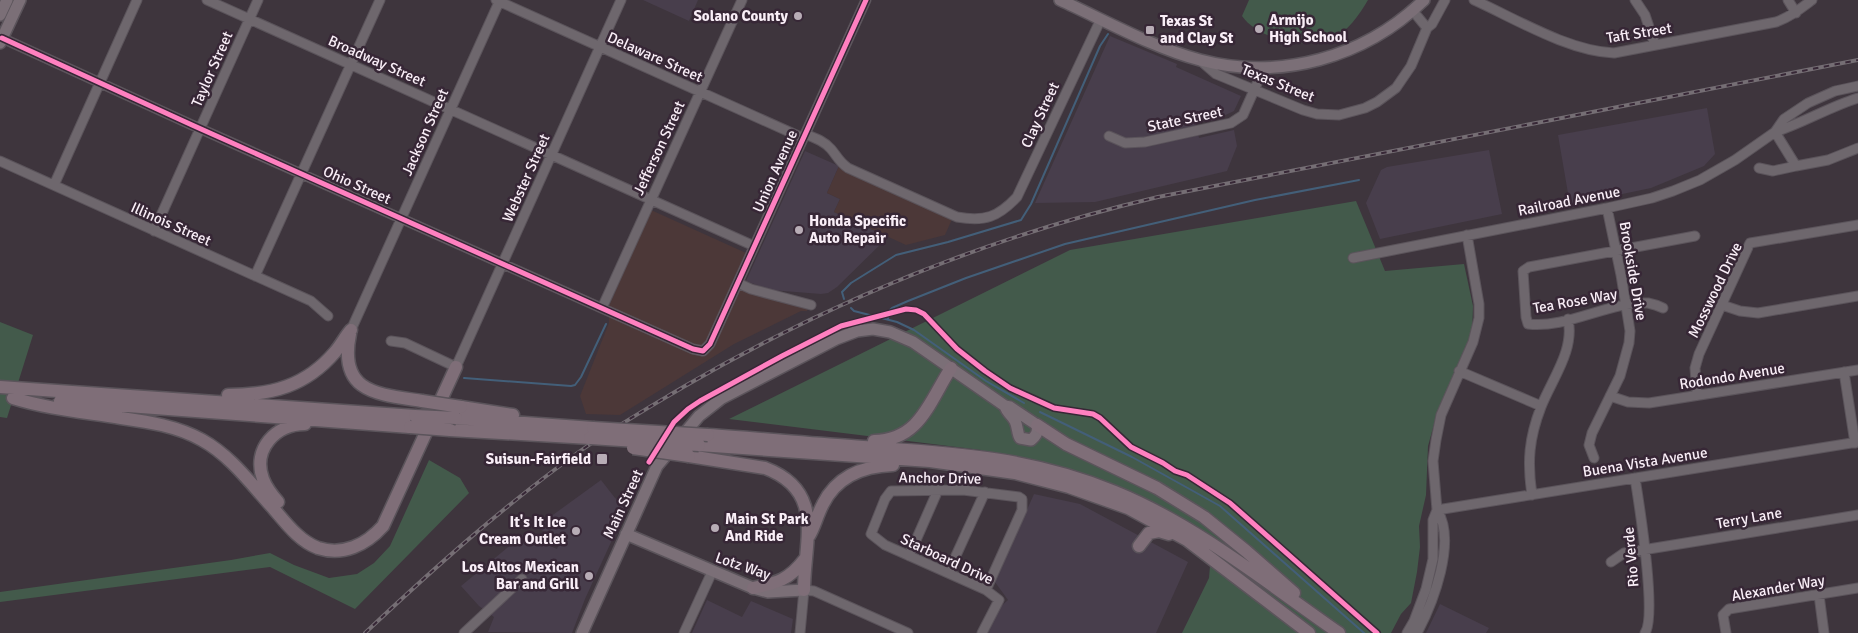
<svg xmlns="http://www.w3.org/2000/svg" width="1858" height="633" viewBox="0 0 1858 633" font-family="Signika,sans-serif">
  <rect width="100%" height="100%" fill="#3e353d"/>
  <path fill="#483e4c" d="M643 0H698L689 21Z
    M1110 36 1177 64 1176 67 1241 96 1234 111 1215 120 1196 123 1199 138 1234 130 1237 146 1227 171 1095 202 1035 203Z
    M1707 108 1715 154 1704 166 1651 188 1570 205 1558 135Z
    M1489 150 1502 214 1380 239 1366 203 1381 170 1387 167Z
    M805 151 839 166 827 193 840 199 834 212 888 237 837 287 828 293 821 294 771 290 746 281Z
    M601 480 615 498 628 505 585 599 572 633 488 632 494 617 479 606 461 586 524 534 557 549 561 539 541 530 538 526 539 525Z
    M1034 494 1080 504 1188 562 1156 633H988L998 609 1008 600 995 582Z
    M707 600 742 617 751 601 793 619 791 633H692Z
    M1440 604 1489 628 1486 633H1426Z"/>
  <path fill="#4c3838" d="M839 166 953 217 945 235 906 245 834 212 840 199 827 193Z
    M651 210 746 253 731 284 752 291 809 304 807 311H801L734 344 620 415 586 414 580 396 609 323V306Z"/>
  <path fill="#435a4b" d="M1249 0H1368C1359 15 1348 32 1331 39 1305 50 1258 39 1242 16Z
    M1356 201 1385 271 1464 264 1473 306 1472 336 1436 417 1428 446 1426 495 1419 526 1420 547 1417 572 1411 603 1401 614 1391 633H1182L1209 578 1212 542 981 450 729 419 1070 250Z
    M0 322 33 335 7 418 0 417Z
    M429 460 460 478 469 493 355 609 270 567 0 602V592L231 560 270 553 294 565 329 578 357 574 374 563 390 546Z"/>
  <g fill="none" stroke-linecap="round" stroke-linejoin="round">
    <path stroke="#435f79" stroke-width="2" d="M844 299 842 292 851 283 896 255 948 242 1021 220 1031 204 1100 46 1108 34
      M851 308 854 311 897 322 914 330 986 381 1024 403
      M888 319 889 311 892 308 908 301 966 278 1065 244 1255 200 1359 180
      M464 378 571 386 575 385 581 377 606 324
      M1040 412 1132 457 1220 506 1364 633"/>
    <g stroke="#5b545b" stroke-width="11">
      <path id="minor" d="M207 0 754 246
        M496 0 803 138
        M1474 0C1516 19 1568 51 1614 53L1776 22C1790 17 1800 9 1812 0
        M1635 0 1645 15 1655 45
        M1788 0 1796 13
        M1427 28 1432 24 1445 0
        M2 38 192 125 693 349 703 351 710 344 866 0
        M1201 61 1216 74 1303 110 1317 114 1339 115 1365 108 1377 102 1396 88 1411 66 1427 28 1413 11
        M1775 132 1796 166 1828 160 1858 148
        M1775 132C1803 123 1829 107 1858 98
        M805 134C815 138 824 141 831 149 837 156 839 162 848 168L957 217C985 222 998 217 1017 197L1101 19
        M1109 136 1125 143 1145 142 1231 123 1243 115 1264 68
        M0 161 311 301 328 316
        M1759 168 1773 171 1796 166
        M54 185 137 0
        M154 231 258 0
        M1353 258 1607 208 1652 198 1673 191 1700 180 1735 160 1775 132 1784 119 1808 103 1835 91 1858 86
        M255 276 380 0
        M738 283 751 289 811 305
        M1722 305 1740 311 1758 313 1858 296
        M602 308 742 0
        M1663 308C1659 306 1653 304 1648 303 1609 301 1567 329 1528 324L1526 317 1523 271 1529 267 1695 236
        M351 330 500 0
        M391 341 405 343 456 367 621 0
        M1459 371 1541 406
        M1844 372 1855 443
        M1697 394 1695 368 1699 354 1750 243 1858 225
        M1610 396 1628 402 1649 403 1858 370
        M1594 458 1589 445 1592 433 1620 376 1629 343 1630 331 1621 275 1607 208
        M1635 478C1639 503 1657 616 1645 633
        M1532 495C1527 462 1529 438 1541 407 1552 379 1575 350 1568 319
        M1437 510 1858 442
        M909 556 938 490
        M1611 562 1624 553 1858 515
        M948 573 985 492
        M1819 595 1824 633
        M464 633 522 579
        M684 633 712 572
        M800 633 804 590 814 591 908 633
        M982 633 999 600 986 590 885 545 871 534 885 499 891 491 963 490 1019 497 1022 499V510L986 590
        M1407 633 1414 621 1426 589 1433 559V520L1437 510 1433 461 1436 440 1441 415 1473 342 1479 318V304L1467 235
        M1417 633C1433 603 1457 541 1437 510
        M1726 633 1723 615 1729 609 1858 588"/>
    </g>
    <g stroke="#5b545b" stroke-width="14">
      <path id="major" d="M1060 0C1104 20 1154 48 1200 60 1280 81 1364 58 1424 0
        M0 15 7 0
        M0 43 20 0
        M626 534 753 588 768 592 804 590
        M582 633 657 466 699 416 722 398 836 339 857 331 873 329 890 332 913 342 1005 406 1010 407 1037 425C1038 432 1037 435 1031 440L1020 438C1017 433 1018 427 1015 421 1012 415 1007 413 1005 406"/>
    </g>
    <g stroke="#5b545b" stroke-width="15">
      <path id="highway" d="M350 334C338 393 377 394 422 401
        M0 387 415 416
        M228 395C272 395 306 386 335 352 341 345 345 337 351 330
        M13 398C48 409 85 412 121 418 149 422 177 426 202 440 231 456 251 484 273 508 286 523 299 541 318 548 343 556 366 545 383 526L456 367
        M60 401 410 427
        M461 407 513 415
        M456 418 593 428
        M1037 425 1066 444 1157 488 1204 517 1246 551 1294 593
        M450 430 590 438
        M708 435C756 438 803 443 851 446 945 453 1026 455 1115 492 1196 525 1267 583 1339 633
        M874 441C920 440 929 402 951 368
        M699 445 930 461 1015 473 1069 487 1128 508 1187 540 1309 633
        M689 456 765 468C826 491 804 541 804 590
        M278 502C272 495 266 487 263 479 252 449 276 424 305 424
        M809 536C815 526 817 515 823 504 837 476 863 466 893 465
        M1139 546 1149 533 1159 531 1169 534
        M753 588C777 583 789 580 805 559"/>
    </g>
    <use href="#minor" stroke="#6e676d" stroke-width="9"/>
    <use href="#major" stroke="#7b6f77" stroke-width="11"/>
    <use href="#highway" stroke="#7f6e78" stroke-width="12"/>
    <g stroke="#756e74" stroke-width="4">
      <path id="rail" d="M365 633C432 570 501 508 576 454 611 429 648 408 685 386 833 300 992 236 1158 197L1858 60"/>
    </g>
    <use href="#rail" stroke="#372736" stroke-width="2" stroke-dasharray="5.5" stroke-linecap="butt"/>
    <g stroke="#5b545b" stroke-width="15" stroke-linecap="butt">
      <path id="highway-bridge" d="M422 401 461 407
        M415 416 456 418
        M410 427 450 430
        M593 428 708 435
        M590 438 699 445
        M633 448 689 456"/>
    </g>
    <use href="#highway-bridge" stroke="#7f6e78" stroke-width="12"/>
    <g stroke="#372736" stroke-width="8">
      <path id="cycleway" d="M2 38 192 125 693 349 703 351 710 344 866 0
        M649 462 674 422 688 409 700 401 782 356 841 326 906 309 916 310 924 314 957 349 985 371 1010 388 1054 408 1093 414 1100 418 1131 447 1163 463 1175 471 1187 475 1230 503 1377 633"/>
    </g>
    <use href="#cycleway" stroke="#ff80c0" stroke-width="5"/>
  </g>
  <g fill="#b8adb6" stroke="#372736" stroke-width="2">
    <circle cx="798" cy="16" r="5"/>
    <circle cx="1259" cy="29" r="5"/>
    <rect x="1145" y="25" width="10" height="10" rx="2.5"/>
    <circle cx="799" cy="230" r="5"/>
    <rect x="596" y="453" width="12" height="12" rx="2.5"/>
    <circle cx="715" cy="528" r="5"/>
    <circle cx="576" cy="531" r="5"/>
    <circle cx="589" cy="576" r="5"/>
  </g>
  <g text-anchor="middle" stroke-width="5" stroke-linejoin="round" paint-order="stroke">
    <g font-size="15" font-weight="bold" fill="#f9eef7" stroke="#372736" text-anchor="end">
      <text x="788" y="21">Solano County</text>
      <text x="1269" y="25" text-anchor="start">Armijo<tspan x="1269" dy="17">High School</tspan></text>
      <text x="1160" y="26" text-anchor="start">Texas St<tspan x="1160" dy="17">and Clay St</tspan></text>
      <text x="809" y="226" text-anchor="start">Honda Specific<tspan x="809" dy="17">Auto Repair</tspan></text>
      <text x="591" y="464">Suisun-Fairfield</text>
      <text x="725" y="524" text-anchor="start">Main St Park<tspan x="725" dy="17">And Ride</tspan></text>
      <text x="566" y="527">It's It Ice<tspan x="566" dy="17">Cream Outlet</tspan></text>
      <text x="579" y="572">Los Altos Mexican<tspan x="579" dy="17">Bar and Grill</tspan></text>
    </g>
    <g font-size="15" fill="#f9eef7" stroke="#372736">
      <text transform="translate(1639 33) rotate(-9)" y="5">Taft Street</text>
      <text transform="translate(655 57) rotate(24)" y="5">Delaware Street</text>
      <text transform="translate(377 61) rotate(24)" y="5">Broadway Street</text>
      <text transform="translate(212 69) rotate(-66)" y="5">Taylor Street</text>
      <text transform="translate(1278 83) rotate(22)" y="5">Texas Street</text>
      <text transform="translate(1040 115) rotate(-65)" y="5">Clay Street</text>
      <text transform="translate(1185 119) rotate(-12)" y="5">State Street</text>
      <text transform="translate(425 132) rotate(-66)" y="5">Jackson Street</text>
      <text transform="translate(659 148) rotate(-65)" y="5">Jefferson Street</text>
      <text transform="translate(775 171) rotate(-66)" y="5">Union Avenue</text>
      <text transform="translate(526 178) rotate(-66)" y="5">Webster Street</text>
      <text transform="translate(357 185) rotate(24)" y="5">Ohio Street</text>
      <text transform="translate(1569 201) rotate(-11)" y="5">Railroad Avenue</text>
      <text transform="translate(171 224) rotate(24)" y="5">Illinois Street</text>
      <text transform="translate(1633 271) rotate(80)" y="5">Brookside Drive</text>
      <text transform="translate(1715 290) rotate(-64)" y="5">Mosswood Drive</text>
      <text transform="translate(1575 301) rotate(-10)" y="5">Tea Rose Way</text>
      <text transform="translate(1732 376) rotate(-9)" y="5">Rodondo Avenue</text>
      <text transform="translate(1645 462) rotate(-9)" y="5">Buena Vista Avenue</text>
      <text transform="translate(940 478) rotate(1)" y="5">Anchor Drive</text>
      <text transform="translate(623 504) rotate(-65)" y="5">Main Street</text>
      <text transform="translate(1749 518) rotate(-10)" y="5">Terry Lane</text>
      <text transform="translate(1631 557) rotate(-95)" y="5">Rio Verde</text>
      <text transform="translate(947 559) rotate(25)" y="5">Starboard Drive</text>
      <text transform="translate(743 566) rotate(19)" y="5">Lotz Way</text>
      <text transform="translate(1778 588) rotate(-10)" y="5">Alexander Way</text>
    </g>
  </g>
</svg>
